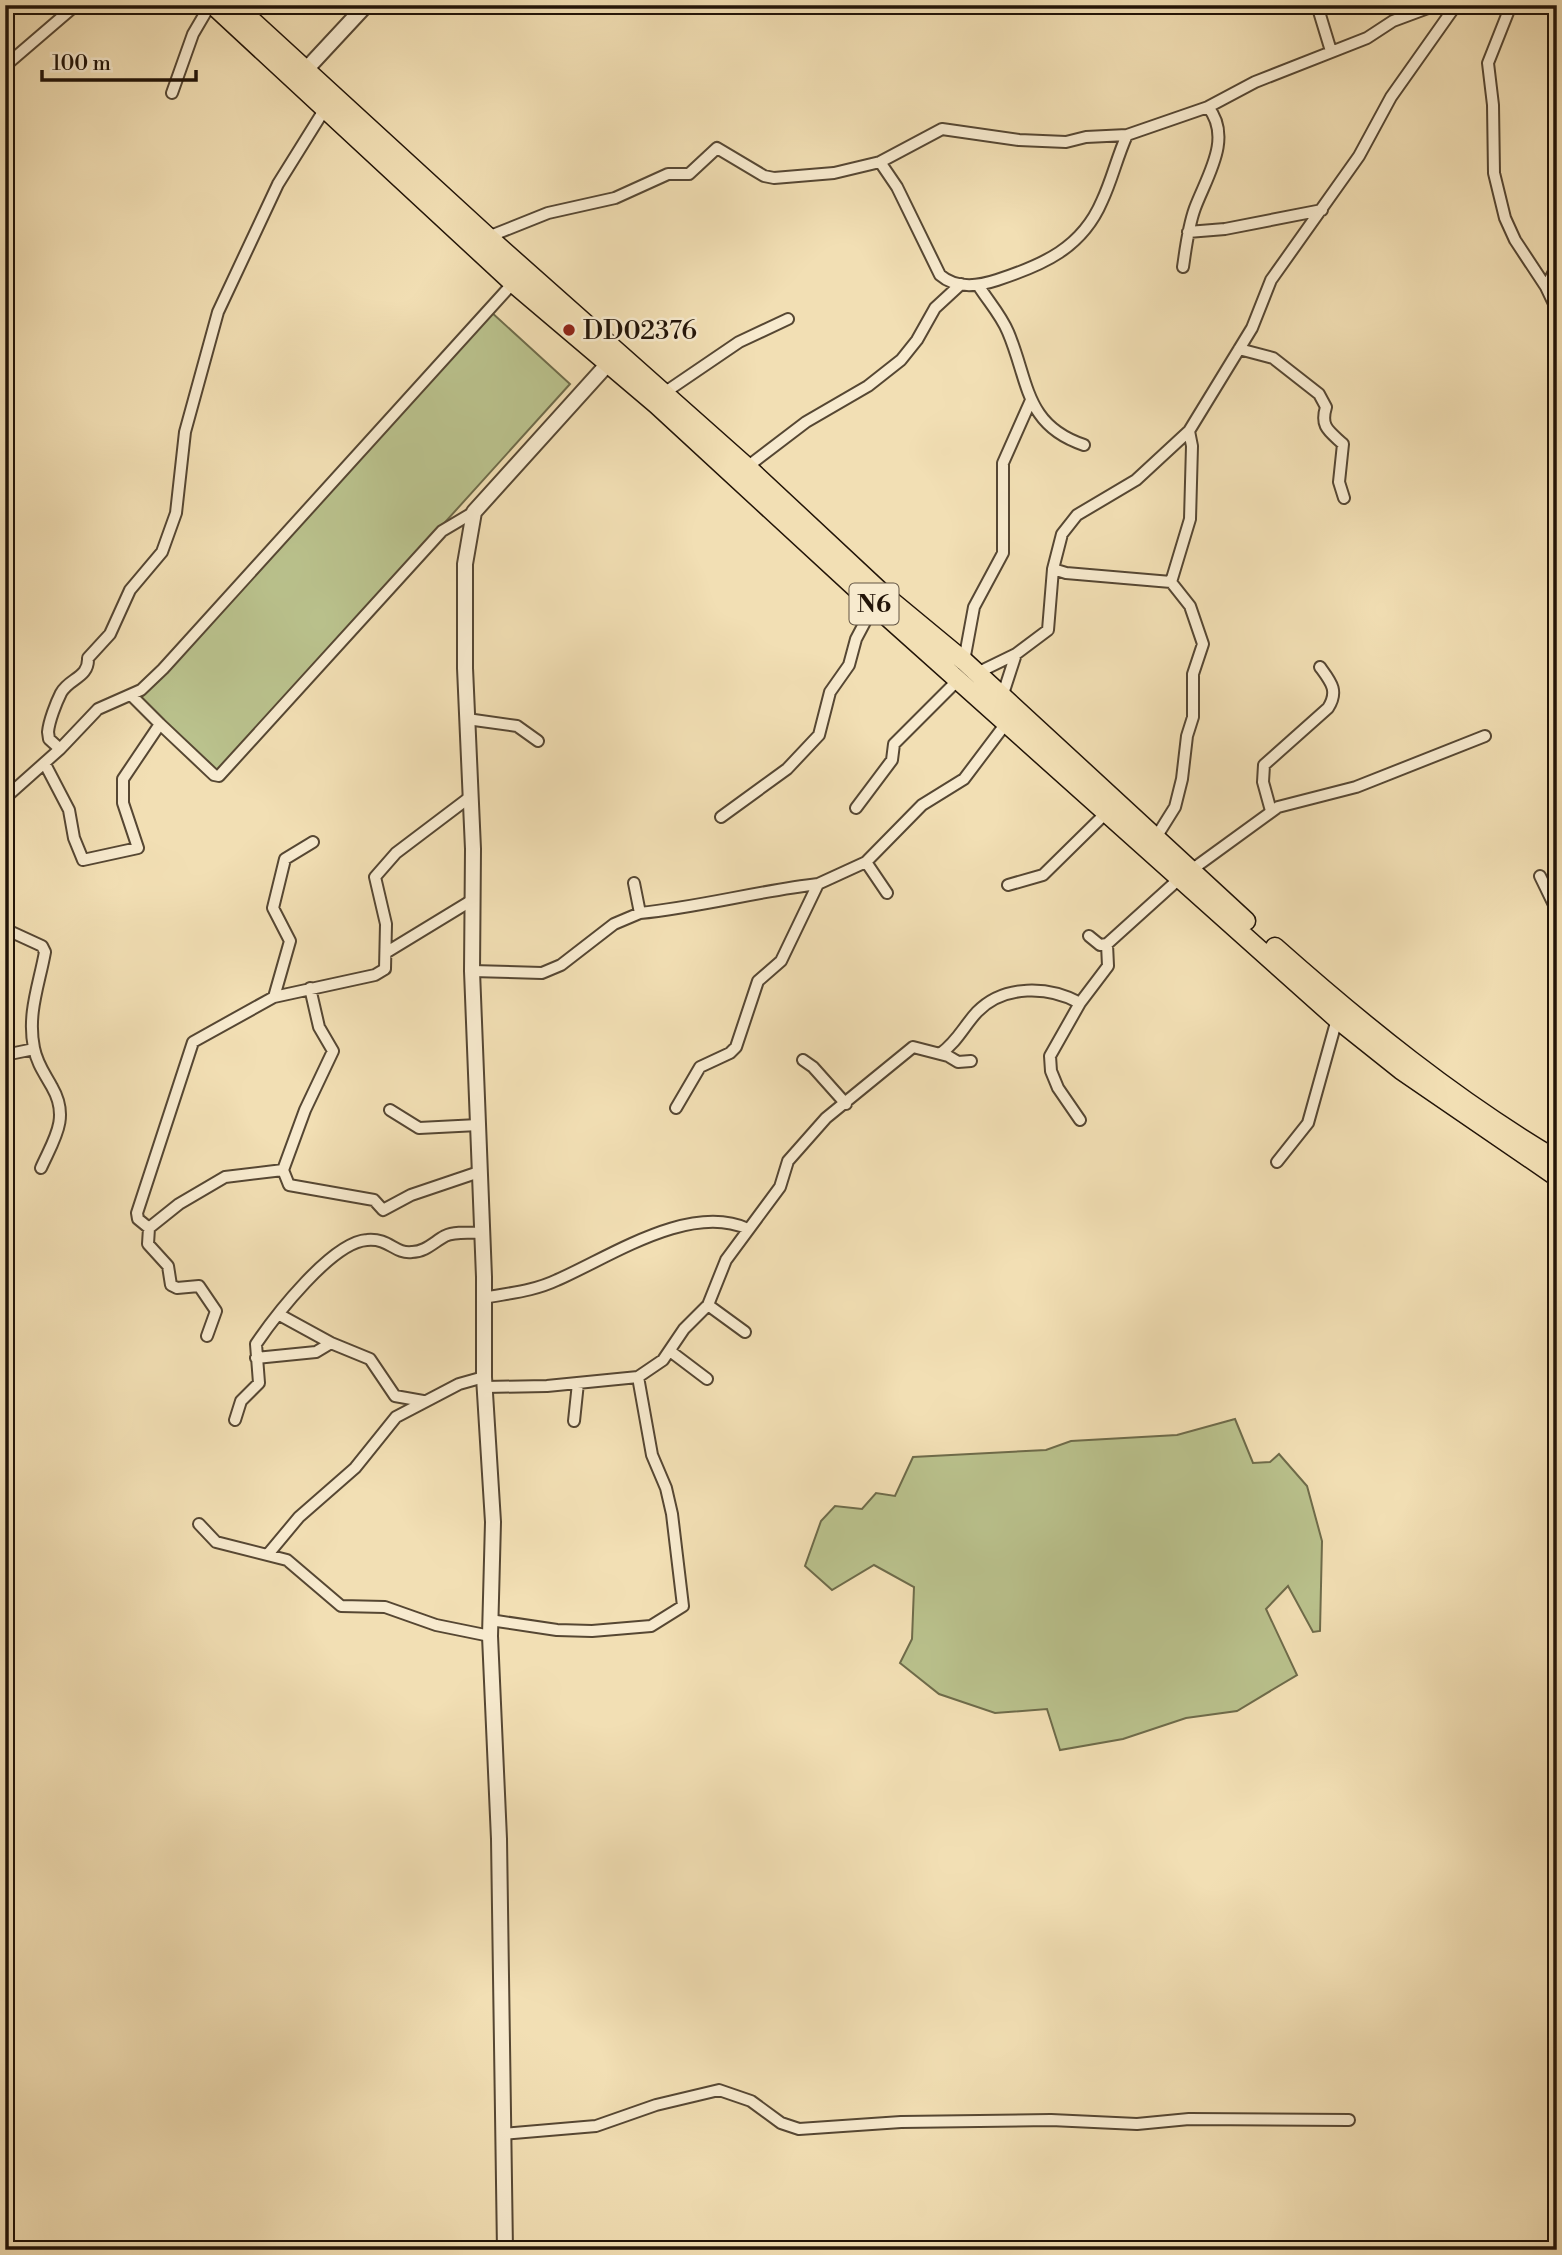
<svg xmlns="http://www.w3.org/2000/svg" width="1562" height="2255" viewBox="0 0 1562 2255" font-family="'Libre Bodoni',serif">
  <rect width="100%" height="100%" fill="#f2dfb4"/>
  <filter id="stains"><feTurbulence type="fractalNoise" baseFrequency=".00286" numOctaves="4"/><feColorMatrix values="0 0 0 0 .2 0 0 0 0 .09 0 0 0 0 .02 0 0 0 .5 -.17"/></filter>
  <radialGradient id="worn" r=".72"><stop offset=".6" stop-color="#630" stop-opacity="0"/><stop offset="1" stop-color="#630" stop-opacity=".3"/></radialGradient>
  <path fill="#bac28d" stroke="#6e6b4a" stroke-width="2" d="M490 311 570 384 212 780 134 705Z
    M1235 1419 1253 1463 1270 1462 1279 1454 1307 1486 1322 1541 1320 1631 1313 1632 1288 1586 1266 1609 1297 1675 1237 1711 1186 1718 1123 1739 1060 1750 1047 1709 995 1713 939 1694 900 1663 912 1639 914 1587 874 1565 832 1590 805 1566 821 1521 835 1506 862 1509 876 1493 895 1496 913 1457 1046 1450 1071 1441 1177 1435Z"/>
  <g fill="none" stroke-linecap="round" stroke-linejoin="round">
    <g stroke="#564733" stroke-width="14">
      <path id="minor" d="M1317 5 1331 51
        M1511 5 1488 63 1493 105 1494 173 1505 218 1515 240 1546 287 1557 310
        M5 66 76 5
        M172 93 193 34 210 5
        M880 162 897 187 940 275C956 289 979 286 997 280 1043 265 1082 248 1102 201 1112 180 1117 157 1127 135
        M1188 232 1225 229 1322 210
        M488 237 548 213 615 198 668 174H689L717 148 764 176 774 178 834 173 880 162 942 129 1019 140 1066 142 1086 137 1127 135 1208 107 1255 82 1367 38 1393 21 1436 5
        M1183 267C1186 247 1188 227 1195 208 1207 176 1233 138 1208 107
        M978 285C988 301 1001 315 1008 332 1029 381 1024 425 1084 445
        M1546 287 1557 266
        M1239 349 1273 358 1319 394 1326 407C1320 427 1329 431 1343 444L1339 482 1344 498
        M664 393 739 342 788 319
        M747 467 806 422 868 386 901 360 917 340 935 308 961 284
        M1053 569 1066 573 1171 582
        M964 661 974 607 1003 553V463L1031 400
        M977 673 1016 654 1048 630 1053 569 1062 534 1077 515 1136 480 1189 431 1252 328 1271 280 1359 156 1391 97 1456 5
        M131 695 160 724
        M1002 697 1016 654
        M467 719 517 726 538 741
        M60 749 49 739 48 732C49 721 56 703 61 693 69 678 89 678 88 658L110 634 130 590 162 552 176 513 185 432 218 312 278 184 326 107
        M45 764 69 810 74 838 83 860 138 848 123 803V779L160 724 214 775 219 776 442 531 474 512
        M5 798 60 749 98 709 141 690 163 669 513 283
        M856 808 892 760 894 744 959 679
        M1271 811 1263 782 1264 765 1328 708C1339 691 1331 682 1320 667
        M721 817 787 769 819 735 830 692 849 665 856 639 874 605
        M1155 839 1175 807 1182 779 1187 736 1193 717V674L1203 644 1190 606 1171 582 1190 519 1192 446 1189 431
        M866 862 922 805 964 779 1007 722
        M1190 871 1278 807 1356 787 1485 736
        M1540 876 1557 911
        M1008 885 1043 875 1106 813
        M640 913C700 907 758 891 818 884
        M5 929 42 946 45 952C39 985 27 1014 34 1048 37 1064 45 1074 52 1087 70 1118 54 1139 41 1168
        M1089 936 1100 945 1107 944 1179 879
        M387 952 474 899
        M472 971 542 973 561 965 614 924 640 913 634 883
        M310 988 319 1027 333 1051 305 1110 283 1170 289 1185 374 1200 383 1210 411 1195 479 1172
        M274 997 290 941 273 908 285 859 313 842
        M941 1053C957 1042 964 1026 977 1012 1004 984 1049 986 1080 1003
        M5 1055 34 1049
        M803 1060 813 1067 846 1104
        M676 1108 700 1067 730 1053 736 1047 758 981 781 961 818 884 866 862 887 893
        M390 1110 419 1128 478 1125
        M1080 1120 1058 1088 1051 1071 1050 1056 1080 1003 1108 966 1107 944
        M1277 1162 1308 1123 1337 1019
        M149 1228 138 1219 137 1213 193 1042 274 997 375 975 385 969 386 924 375 877 396 853 470 797
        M484 1298C509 1293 534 1291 557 1280 610 1257 690 1202 748 1229
        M708 1305 745 1332
        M278 1314 331 1343 370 1359 395 1396 423 1401
        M207 1336 216 1311 199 1286 177 1288 171 1285 168 1266 148 1244 149 1228 179 1204 225 1177 283 1170
        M670 1351 707 1379
        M256 1358 316 1352 331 1343
        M485 1387 547 1386 638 1377 663 1360 684 1329 708 1305 726 1260 780 1187 788 1161 826 1118 913 1047 948 1056 958 1062 971 1061
        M235 1420 241 1401 259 1383 256 1344C275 1316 332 1242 367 1240 390 1238 394 1254 412 1252 425 1252 434 1242 445 1236 455 1231 471 1233 482 1233
        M574 1421 578 1383
        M199 1524 216 1542 287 1560 341 1606 385 1607 436 1625 490 1636
        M269 1553 299 1517 355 1468 396 1417 459 1384 484 1377
        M490 1620 557 1630 592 1631 651 1626 683 1606 672 1514 666 1488 652 1455 638 1377
        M502 2134 596 2126 656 2105 719 2090 751 2101 781 2123 799 2129 901 2122 1051 2120 1137 2124 1189 2119 1349 2120"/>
    </g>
    <g stroke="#564733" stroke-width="18">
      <path id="tertiary" d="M300 76 366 5
        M505 2250 499 1839 490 1636 493 1522 484 1377V1277L472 971 473 849 465 668V564L474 512 614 357"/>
    </g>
    <g stroke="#221408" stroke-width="21">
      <path id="trunk" d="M213 5 513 283 657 405 874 605 1337 1019 1401 1070 1557 1177
        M235 5 488 237 747 467 883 594 964 661 1246 921
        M1275 947C1363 1025 1455 1100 1557 1160"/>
    </g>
    <use href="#minor" stroke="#f7eace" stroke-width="10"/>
    <use href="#tertiary" stroke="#f7eace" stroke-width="14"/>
    <use href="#trunk" stroke="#f2dfb4" stroke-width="18"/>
  </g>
  <circle fill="#8f2418" stroke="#f7eace" stroke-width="2.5" cx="569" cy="330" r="7"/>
  <g text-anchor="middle" stroke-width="5" stroke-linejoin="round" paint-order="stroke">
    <rect fill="#f7eace" stroke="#625443" stroke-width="2" x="849.5" y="583.5" width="49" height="41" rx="5"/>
    <g font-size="24" font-weight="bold" fill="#221408">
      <text x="874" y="612">N6</text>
    </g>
    <g font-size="26" fill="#221408" stroke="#f7eace" text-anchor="start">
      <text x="583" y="339">DD02376</text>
    </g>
  </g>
  <rect width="1562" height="2255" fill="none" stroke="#f2dfb4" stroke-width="28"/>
  <rect x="7" y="7" width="1548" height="2241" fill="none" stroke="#221408" stroke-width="3.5"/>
  <rect x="14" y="14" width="1534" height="2227" fill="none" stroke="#221408" stroke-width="2"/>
  <path d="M42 70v10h154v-10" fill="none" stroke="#221408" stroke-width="3.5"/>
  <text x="52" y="70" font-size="21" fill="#221408" stroke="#f7eace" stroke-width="5" paint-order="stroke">100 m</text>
  <rect width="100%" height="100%" filter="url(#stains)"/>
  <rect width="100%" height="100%" fill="url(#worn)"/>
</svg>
